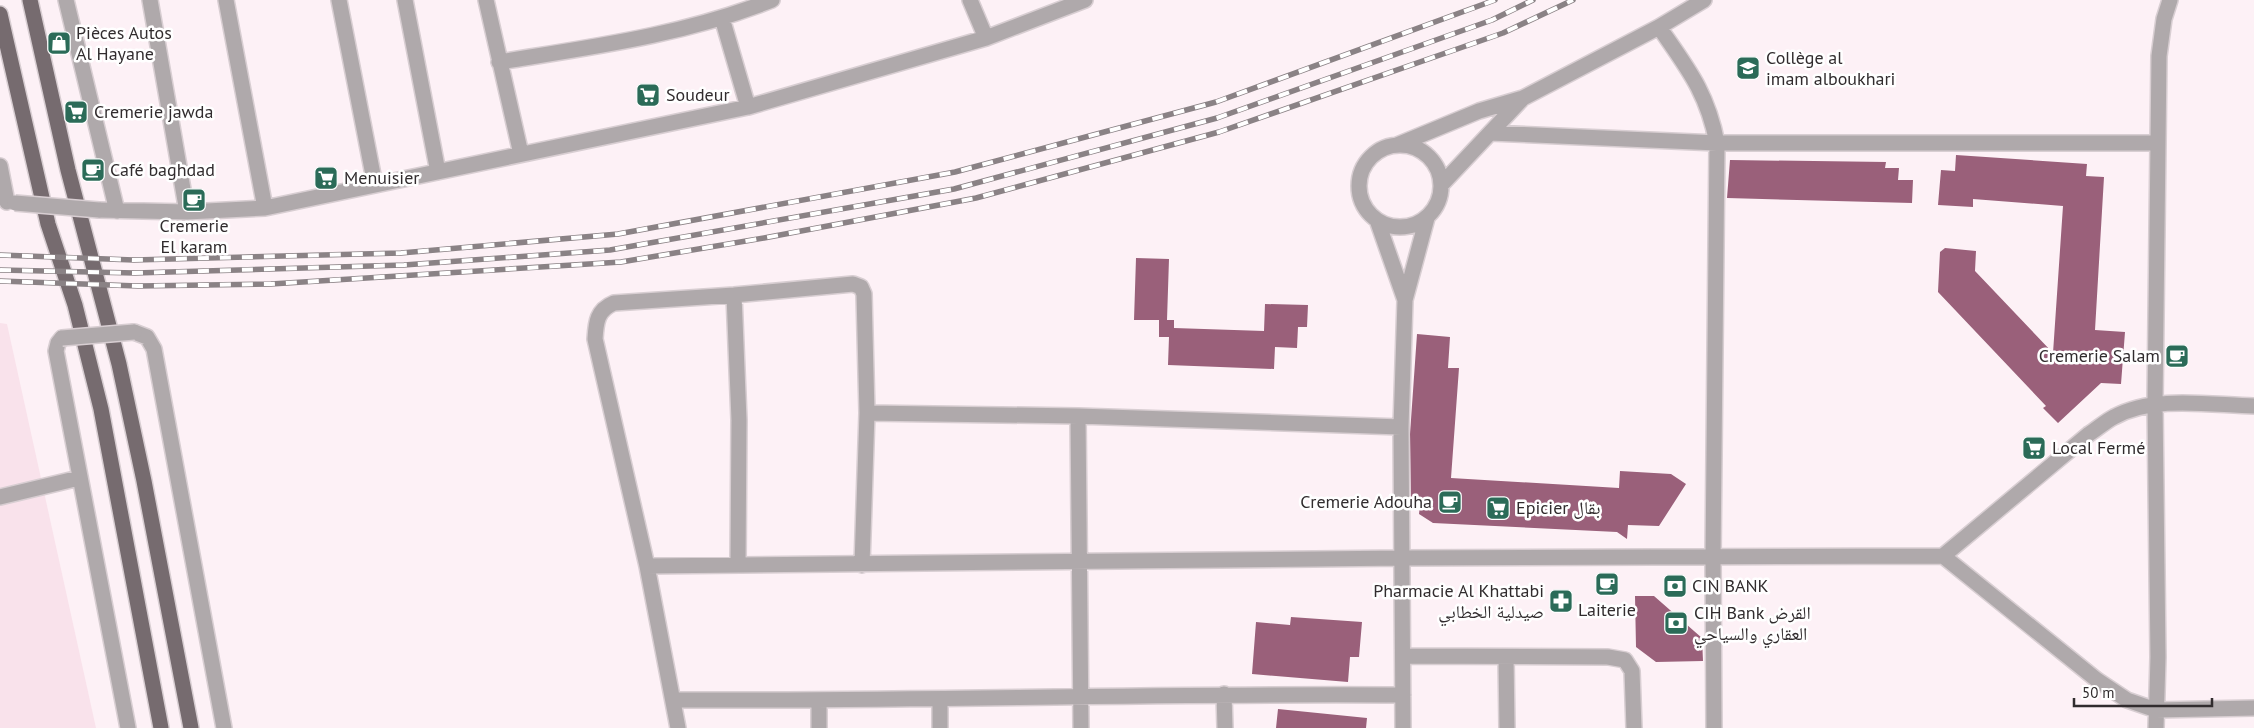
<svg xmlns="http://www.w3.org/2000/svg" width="2254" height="728" viewBox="0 0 2254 728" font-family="'PT Sans','Noto Naskh Arabic',sans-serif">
  <rect width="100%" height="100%" fill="#fdf1f6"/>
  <path fill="#f9e2eb" d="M0 323 7 324 96 728H0Z"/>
  <path fill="#9a607a" d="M1956 155 2087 164 2086 176 2104 177 2095 330 2125 332 2121 384 2101 383 2058 423 2043 408 2046 406 1938 292 1940 252 1945 248 1976 251 1975 271 2053 353 2063 206 1973 199V207L1938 205 1941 170 1955 171Z
    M1730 160 1886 162 1885 168H1899L1898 180H1913L1912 203 1727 198Z
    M1136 258 1169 259 1167 320H1174V328L1264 331 1265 304 1308 305 1307 327H1298L1297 348 1275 347 1274 369 1168 365 1169 337H1159V320H1134Z
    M1417 334 1450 337 1448 368H1459L1451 478 1619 488 1620 471 1671 474 1686 484 1659 526 1628 525 1627 539 1617 532 1433 523 1419 514 1420 505 1411 504 1410 434Z
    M1635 596H1654L1702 638 1703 661 1656 662 1636 647Z
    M1291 617 1362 622 1359 657H1350L1348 682 1252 674 1256 622 1290 625Z
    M1278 709 1367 718 1366 728H1276Z"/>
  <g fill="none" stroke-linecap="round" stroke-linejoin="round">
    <g stroke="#d8ced2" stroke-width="18">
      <path id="minor" d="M66 0 117 211
        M150 0 187 212
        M226 0 265 208
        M339 0 375 185
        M405 0 438 172
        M486 0 521 154
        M970 0 986 38
        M722 18 748 107
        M1659 27C1688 69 1707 92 1717 143L1713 559 1714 728
        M499 62C592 47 684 35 772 0
        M1490 133 1717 143H2158
        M1359 186a41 41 0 1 1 82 0a41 41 0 1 1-82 0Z
        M1397 145 1479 111 1523 98 1659 27 1704 0
        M0 166 7 202
        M1442 184 1523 98
        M99 210 187 212 265 208 748 107 986 38 1085 0
        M1377 220 1405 300
        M734 295 739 420 738 564
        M134 332 147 337 154 349 224 728
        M62 338 58 343 56 351 128 728
        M867 413 1078 416 1401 427
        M1078 416 1081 728
        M0 497 79 478
        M1943 556 2089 434C2097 429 2106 421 2114 417 2154 395 2210 405 2254 406
        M647 566 1403 558 1943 556 2097 680 2127 700 2156 710 2254 708
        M1403 656 1608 657 1625 660 1632 671 1634 728
        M1506 657 1507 728
        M1224 694 1225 728
        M940 699V728
        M673 700C916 701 1160 693 1403 695
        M819 701V728
        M678 728 647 566 595 339C596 322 597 310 614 303L734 295 853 284 861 287 864 294 867 413 862 565
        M1403 728 1401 427 1405 300 1427 218
        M2156 728 2158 657 2155 403 2159 56 2164 19 2170 0"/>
    </g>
    <g stroke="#d8ced2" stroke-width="18">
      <path id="major" d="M30 0 68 170 119 364 144 481 191 728
        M0 14 48 224 75 305 101 409 161 728"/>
    </g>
    <use href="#minor" stroke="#afa9ab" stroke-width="15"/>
    <use href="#major" stroke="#766b6f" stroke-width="15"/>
    <g stroke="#8a8285" stroke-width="5.5">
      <path id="rail" d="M0 255 134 260 401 253 618 234 955 172 1216 102 1495 0
        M0 270 135 273 404 265 610 250 954 189 1217 118 1492 20 1533 0
        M0 281 138 286 271 284 621 262 764 238 976 198 1219 132 1503 33 1573 0"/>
    </g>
    <use href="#rail" stroke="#fff" stroke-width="4" stroke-dasharray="11" stroke-linecap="butt"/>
    <g stroke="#d8ced2" stroke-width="18" stroke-linecap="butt">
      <path id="minor-bridge" d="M15 203 99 210
        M62 338 134 332"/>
    </g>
    <use href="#minor-bridge" stroke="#afa9ab" stroke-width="15"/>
  </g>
  <defs>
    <g id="shop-square" transform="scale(1.25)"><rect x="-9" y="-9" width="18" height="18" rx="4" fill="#2b6b58" stroke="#fff"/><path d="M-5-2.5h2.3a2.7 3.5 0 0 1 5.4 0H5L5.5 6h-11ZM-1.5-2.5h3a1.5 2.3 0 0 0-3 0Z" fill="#fff"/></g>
    <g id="school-square" transform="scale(1.25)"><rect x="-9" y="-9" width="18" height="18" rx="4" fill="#2b6b58" stroke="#fff"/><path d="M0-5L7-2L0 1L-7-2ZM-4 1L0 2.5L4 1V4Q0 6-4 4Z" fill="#fff"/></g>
    <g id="supermarket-square" transform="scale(1.25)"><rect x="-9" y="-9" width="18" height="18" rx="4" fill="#2b6b58" stroke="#fff"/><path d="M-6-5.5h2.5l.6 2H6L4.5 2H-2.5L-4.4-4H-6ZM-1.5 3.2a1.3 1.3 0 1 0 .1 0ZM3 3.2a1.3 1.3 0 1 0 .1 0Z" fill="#fff"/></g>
    <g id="cafe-square" transform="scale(1.25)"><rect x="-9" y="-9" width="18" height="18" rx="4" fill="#2b6b58" stroke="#fff"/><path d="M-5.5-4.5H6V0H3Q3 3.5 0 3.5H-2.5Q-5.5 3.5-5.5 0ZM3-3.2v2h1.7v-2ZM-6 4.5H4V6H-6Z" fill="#fff"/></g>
    <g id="bank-square" transform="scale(1.25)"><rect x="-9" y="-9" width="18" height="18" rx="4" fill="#2b6b58" stroke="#fff"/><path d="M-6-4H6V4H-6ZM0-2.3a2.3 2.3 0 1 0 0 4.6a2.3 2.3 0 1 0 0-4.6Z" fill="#fff"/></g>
    <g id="pharmacy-square" transform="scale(1.25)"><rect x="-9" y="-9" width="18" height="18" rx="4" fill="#2b6b58" stroke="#fff"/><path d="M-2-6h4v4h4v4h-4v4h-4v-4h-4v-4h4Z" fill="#fff"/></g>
  </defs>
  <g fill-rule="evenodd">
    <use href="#shop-square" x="59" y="43"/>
    <use href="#school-square" x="1748" y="68"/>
    <use href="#supermarket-square" x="648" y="95"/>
    <use href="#supermarket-square" x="76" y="112"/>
    <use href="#cafe-square" x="93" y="170"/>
    <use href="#supermarket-square" x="326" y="178"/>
    <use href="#cafe-square" x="194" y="200"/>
    <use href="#cafe-square" x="2177" y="356"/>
    <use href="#supermarket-square" x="2034" y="448"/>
    <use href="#cafe-square" x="1450" y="502"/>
    <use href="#supermarket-square" x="1498" y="508"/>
    <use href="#cafe-square" x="1607" y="584"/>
    <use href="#bank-square" x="1675" y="586"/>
    <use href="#pharmacy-square" x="1561" y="601"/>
    <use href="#bank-square" x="1676" y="623"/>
  </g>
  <g text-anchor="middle" stroke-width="5" stroke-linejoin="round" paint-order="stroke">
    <g font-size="18" fill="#312c2e" stroke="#fff" text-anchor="start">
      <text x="76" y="39">Pièces Autos<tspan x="76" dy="21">Al Hayane</tspan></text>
      <text x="1766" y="64">Collège al<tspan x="1766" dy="21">imam alboukhari</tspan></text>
      <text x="666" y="101">Soudeur</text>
      <text x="94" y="118">Cremerie jawda</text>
      <text x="110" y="176">Café baghdad</text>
      <text x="344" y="184">Menuisier</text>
      <text x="194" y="232" text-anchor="middle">Cremerie<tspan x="194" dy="21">El karam</tspan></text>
      <text x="2160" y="362" text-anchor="end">Cremerie Salam</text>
      <text x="2052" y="454">Local Fermé</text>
      <text x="1432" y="508" text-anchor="end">Cremerie Adouha</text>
      <text x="1516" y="514">Epicier بقال</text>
      <text x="1692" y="592">CIN BANK</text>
      <text x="1544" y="597" text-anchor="end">Pharmacie Al Khattabi<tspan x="1544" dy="21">صيدلية الخطابي</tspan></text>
      <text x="1607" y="616" text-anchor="middle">Laiterie</text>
      <text x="1694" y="619">CIH Bank القرض<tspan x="1694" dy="21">العقاري والسياحي</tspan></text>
    </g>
  </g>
  <path d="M2074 698v8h138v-8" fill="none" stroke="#312c2e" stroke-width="2.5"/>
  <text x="2082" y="698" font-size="15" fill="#312c2e" stroke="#ffffff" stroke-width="4" paint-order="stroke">50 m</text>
</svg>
